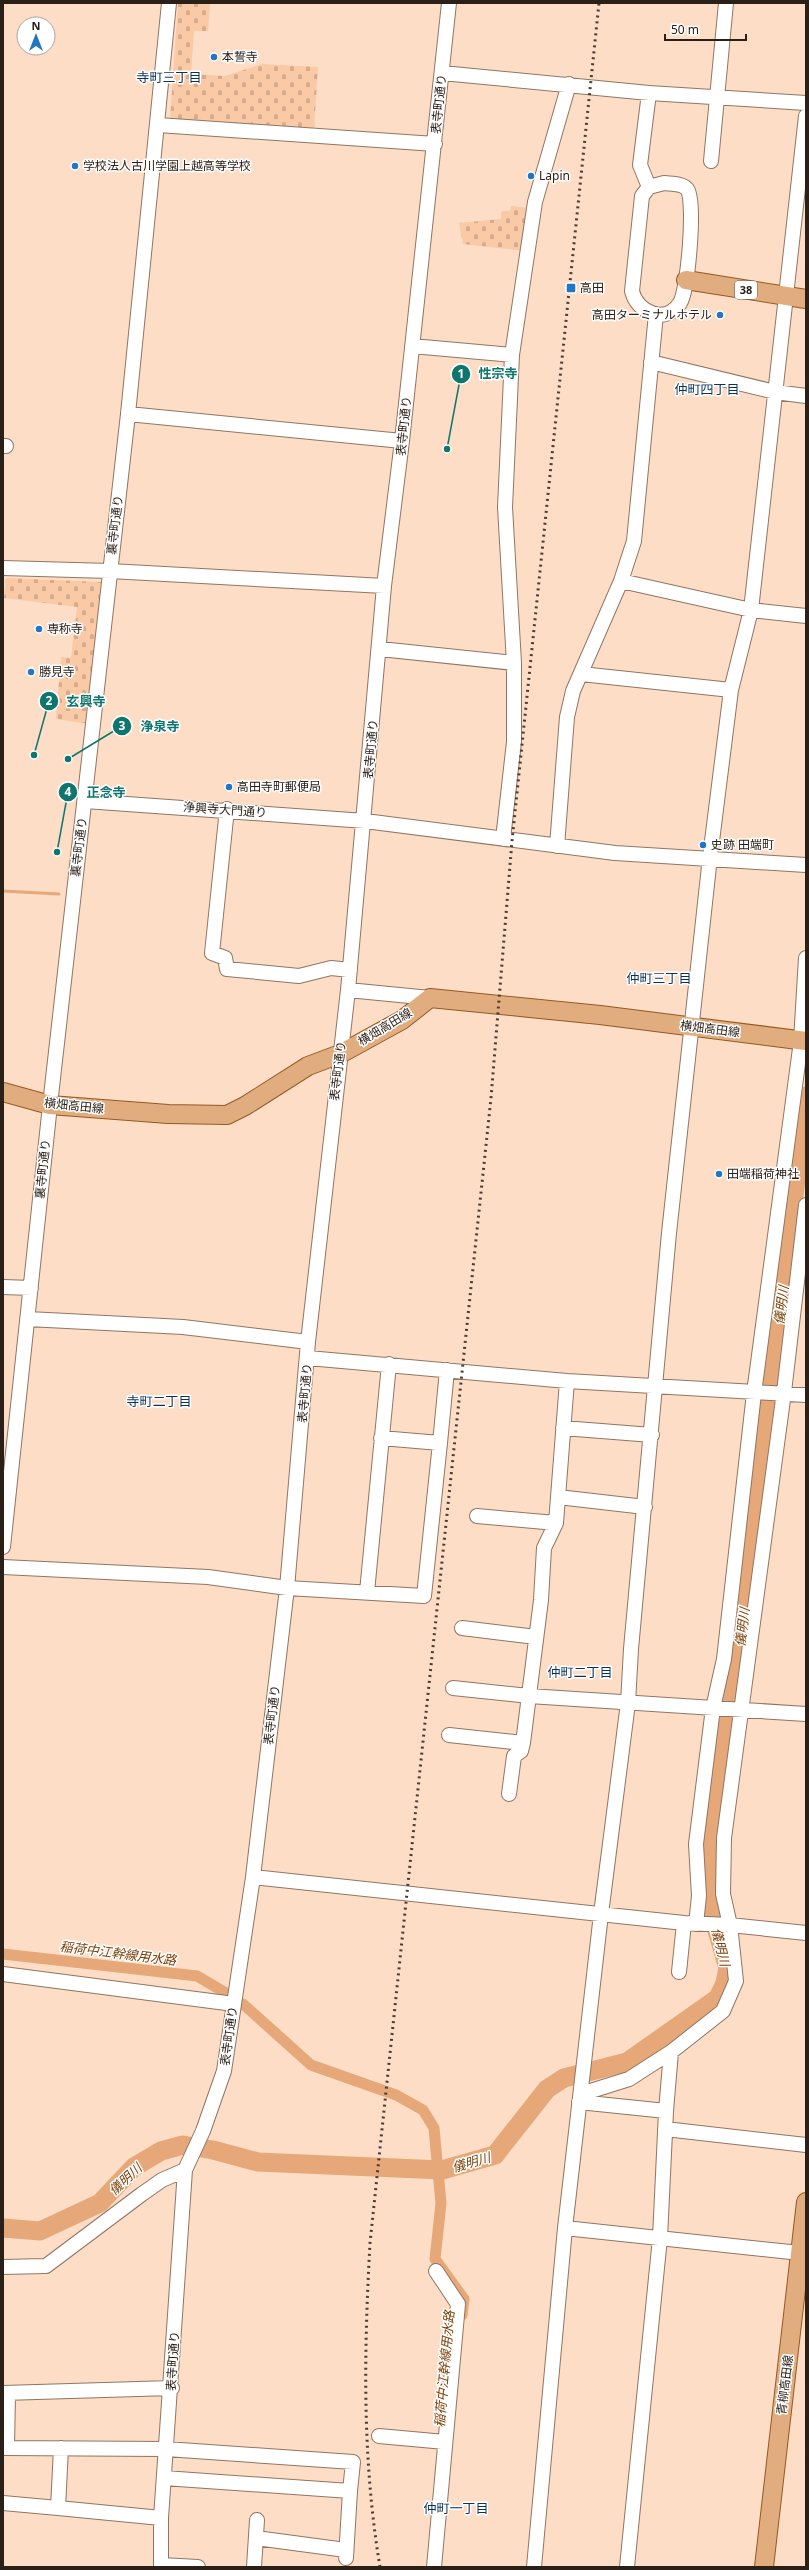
<svg xmlns="http://www.w3.org/2000/svg" width="809" height="2570" viewBox="0 0 809 2570" font-family="'Noto Sans','Noto Sans JP',sans-serif">
  <defs>
    <pattern id="cemetery-stones" width="16" height="16" patternUnits="userSpaceOnUse"><rect width="16" height="16" fill="#fac9a5"/><path d="M2 7V4a2 2 0 0 1 4 0v3zM10 15v-3a2 2 0 0 1 4 0v3z" fill="#d6ac8d"/></pattern>
  </defs>
  <rect width="100%" height="100%" fill="#fdddc6"/>
  <path fill="url(#cemetery-stones)" d="M178 3H210L208 31H194L191 74 225 76 262 64 318 67 314 130 170 120Z
    M511 206 530 208 525 251 463 244 459 223 501 219 502 211H510Z
    M6 578 101 582 89 724 56 719 61 657 71 658 77 607 4 598Z"/>
  <g fill="none" stroke-linecap="round" stroke-linejoin="round">
    <path stroke="#e6a879" stroke-width="3" d="M3 891 59 894"/>
    <path stroke="#e6a879" stroke-width="11" d="M3 1954 197 1976 226 1993
      M243 2004 311 2065 396 2095 423 2110 434 2128 437 2161 441 2203 435 2259 464 2299 462 2315"/>
    <path stroke="#e6a879" stroke-width="19" d="M3 2228 40 2231 100 2203 134 2167 161 2151 183 2145 213 2150 258 2162 442 2170 495 2155 547 2089 564 2078 627 2062 718 1998 725 1983 728 1968 708 1900 711 1833 739 1655 806 1096"/>
    <g stroke="#917561" stroke-width="16">
      <path id="minor" d="M442 73 649 93 806 103
        M158 125 435 144
        M711 161 726 3
        M664 183C671 184 682 183 687 189 696 200 688 290 680 303 666 325 637 313 632 291L642 196 649 187Z
        M649 187 640 165 649 93
        M412 346 512 355
        M651 362 775 392 806 396
        M128 414 402 441
        M3 446H6
        M3 568 110 571 384 586
        M621 581 751 610 806 616
        M380 649 514 663
        M581 674 731 690
        M85 801 365 821 615 853 806 865
        M227 809 212 953 225 958 227 969 299 976 331 968 350 970
        M503 839 514 742V663L505 507 512 355 535 202 569 84
        M557 846 567 717 573 691 621 581 634 541 656 314
        M348 990 430 998
        M3 1287 31 1288
        M28 1319 183 1327 308 1342
        M308 1358 567 1381 806 1395
        M563 1428 652 1435
        M440 1443 447 1370
        M558 1497 645 1507
        M477 1516 556 1523
        M3 1547 50 1105 128 414 169 3
        M3 1567 208 1577 287 1588 424 1596 440 1443 381 1438
        M367 1592 389 1364
        M462 1628 536 1637
        M453 1688 529 1696 806 1714
        M449 1735 523 1743
        M509 1794 514 1756 521 1751 523 1743 541 1600 544 1548 556 1523 567 1381
        M253 1877 684 1923 730 1925 806 1933
        M696 1924 699 1896 696 1844 713 1708 724 1659 754 1393 801 1041 806 958
        M679 1972 684 1923
        M3 1974 234 2004
        M581 2094 629 2079 671 2052 723 2011 736 1981 730 1925 723 1894 724 1838 784 1392 806 1205
        M579 2102 666 2111
        M665 2129 806 2145
        M565 2228 800 2253
        M3 2267 46 2266 142 2194 162 2180 185 2170
        M3 2393 172 2388
        M379 2436 445 2442
        M3 2448 166 2449 353 2462 350 2491
        M7 2448 8 2393
        M61 2448 58 2508 161 2518
        M164 2478 350 2491 346 2558
        M3 2503 58 2508
        M256 2538 346 2550
        M161 2565 198 2567
        M161 2567V2518L185 2170 203 2131 224 2071 253 1877 287 1588 308 1342 348 990 384 586 402 441 449 3
        M254 2567 257 2520
        M434 2567 458 2304 436 2271
        M534 2567 565 2228 601 1914 628 1703 631 1649 669 1233 710 857 731 690 751 610 806 116
        M627 2567 660 2238 666 2111 671 2052"/>
    </g>
    <g stroke="#945923" stroke-width="20">
      <path id="major" d="M686 280 806 299
        M3 1092 50 1105 168 1114 227 1115 245 1106 308 1066 340 1054 402 1020 430 998 600 1015 806 1041
        M764 2567 806 2202"/>
    </g>
    <use href="#minor" stroke="#fff" stroke-width="14"/>
    <use href="#major" stroke="#e1ad7f" stroke-width="18"/>
    <path stroke="#4b3d33" stroke-width="3" stroke-dasharray="2 4" stroke-linecap="butt" d="M380 2567C362 2459 364 2352 370 2243L491 1098 512 841 599 3"/>
  </g>
  <g fill="#2077c5" stroke="#fff" stroke-width="1.5">
    <circle cx="214" cy="57" r="4"/>
    <circle cx="75" cy="166" r="4"/>
    <circle cx="531" cy="176" r="4"/>
    <rect x="566" y="283" width="10" height="10" rx="2"/>
    <circle cx="720" cy="315" r="4"/>
    <circle cx="39" cy="629" r="4"/>
    <circle cx="31" cy="672" r="4"/>
    <circle cx="229" cy="787" r="4"/>
    <circle cx="703" cy="845" r="4"/>
    <circle cx="719" cy="1174" r="4"/>
  </g>
  <g text-anchor="middle" stroke-width="3" stroke-linejoin="round" paint-order="stroke">
    <rect fill="#fff" stroke="#6b635d" stroke-width="1" x="735" y="281" width="22" height="18" rx="3"/>
    <g font-size="11" font-weight="bold" fill="#2b2018">
      <text x="746" y="294">38</text>
    </g>
    <g font-size="12" fill="#2b2018" stroke="#fff" text-anchor="start">
      <text x="222" y="61">本誓寺</text>
      <text x="83" y="170">学校法人古川学園上越高等学校</text>
      <text x="539" y="180">Lapin</text>
      <text x="580" y="292">高田</text>
      <text x="712" y="319" text-anchor="end">高田ターミナルホテル</text>
      <text x="47" y="633">専称寺</text>
      <text x="39" y="676">勝見寺</text>
      <text x="237" y="791">高田寺町郵便局</text>
      <text x="711" y="849">史跡 田端町</text>
      <text x="727" y="1178">田端稲荷神社</text>
    </g>
    <g font-size="12" fill="#2b2018" stroke="#fff">
      <text transform="translate(439 104) rotate(-84)" y="4">表寺町通り</text>
      <text transform="translate(404 426) rotate(-84)" y="4">表寺町通り</text>
      <text transform="translate(115 525) rotate(-83)" y="4">裏寺町通り</text>
      <text transform="translate(371 749) rotate(-85)" y="4">表寺町通り</text>
      <text transform="translate(225 810) rotate(4)" y="4">浄興寺大門通り</text>
      <text transform="translate(79 847) rotate(-83)" y="4">裏寺町通り</text>
      <text transform="translate(385 1027) rotate(-31)" y="4">横畑高田線</text>
      <text transform="translate(710 1029) rotate(7)" y="4">横畑高田線</text>
      <text transform="translate(338 1071) rotate(-83)" y="4">表寺町通り</text>
      <text transform="translate(74 1106) rotate(6)" y="4">横畑高田線</text>
      <text transform="translate(43 1169) rotate(-84)" y="4">裏寺町通り</text>
      <text transform="translate(305 1393) rotate(-85)" y="4">表寺町通り</text>
      <text transform="translate(272 1715) rotate(-83)" y="4">表寺町通り</text>
      <text transform="translate(229 2036) rotate(-82)" y="4">表寺町通り</text>
      <text transform="translate(173 2361) rotate(-86)" y="4">表寺町通り</text>
      <text transform="translate(785 2385) rotate(-83)" y="4">青柳高田線</text>
    </g>
    <g font-size="13" fill="#083257" stroke="#fff">
      <text x="169" y="82">寺町三丁目</text>
      <text x="707" y="394">仲町四丁目</text>
      <text x="659" y="983">仲町三丁目</text>
      <text x="159" y="1406">寺町二丁目</text>
      <text x="580" y="1677">仲町二丁目</text>
      <text x="456" y="2513">仲町一丁目</text>
    </g>
    <g font-size="13" font-style="italic" fill="#7a4107" stroke="#fff">
      <text transform="translate(781 1305) rotate(-83)" y="5">儀明川</text>
      <text transform="translate(742 1627) rotate(-83)" y="5">儀明川</text>
      <text transform="translate(721 1947) rotate(76)" y="5">儀明川</text>
      <text transform="translate(118 1953) rotate(7)" y="5">稲荷中江幹線用水路</text>
      <text transform="translate(471 2162) rotate(-16)" y="5">儀明川</text>
      <text transform="translate(125 2179) rotate(-43)" y="5">儀明川</text>
      <text transform="translate(444 2369) rotate(-85)" y="5">稲荷中江幹線用水路</text>
    </g>
  </g>
  <path fill="none" stroke="#0f766e" stroke-width="1.5" d="M447 449L461 374M34 755L49 701M68 759L122 726M57 852L68 792"/>
  <g fill="#0f766e" stroke="#fff" stroke-width="1.5">
    <circle cx="447" cy="449" r="4"/>
    <circle cx="34" cy="755" r="4"/>
    <circle cx="68" cy="759" r="4"/>
    <circle cx="57" cy="852" r="4"/>
    <circle cx="461" cy="374" r="10"/>
    <circle cx="49" cy="701" r="10"/>
    <circle cx="122" cy="726" r="10"/>
    <circle cx="68" cy="792" r="10"/>
  </g>
  <g font-size="12" text-anchor="middle" font-weight="bold" fill="#fff">
    <text x="461" y="378">1</text>
    <text x="49" y="705">2</text>
    <text x="122" y="730">3</text>
    <text x="68" y="796">4</text>
  </g>
  <g font-size="13" text-anchor="middle" font-weight="bold" fill="#0f766e" stroke="#fff" stroke-width="3" stroke-linejoin="round" paint-order="stroke">
    <text x="498" y="378">性宗寺</text>
    <text x="86" y="706">玄興寺</text>
    <text x="160" y="731">浄泉寺</text>
    <text x="106" y="797">正念寺</text>
  </g>
  <rect width="809" height="2570" fill="none" stroke="#2b2018" stroke-width="8"/>
  <g transform="translate(36 36)"><circle r="19" fill="#ffffff" stroke="#aaa6a3"/>
  <path d="M0-3L7 15L0 10L-7 15Z" fill="#2077c5"/>
  <text y="-6" font-size="11" font-weight="bold" text-anchor="middle" fill="#2b2018">N</text>
  </g>
  <path d="M665 34v6h81v-6" fill="none" stroke="#2b2018" stroke-width="2"/>
  <text x="671" y="34" font-size="12" fill="#2b2018" stroke="#ffffff" stroke-width="3" paint-order="stroke">50 m</text>
</svg>
